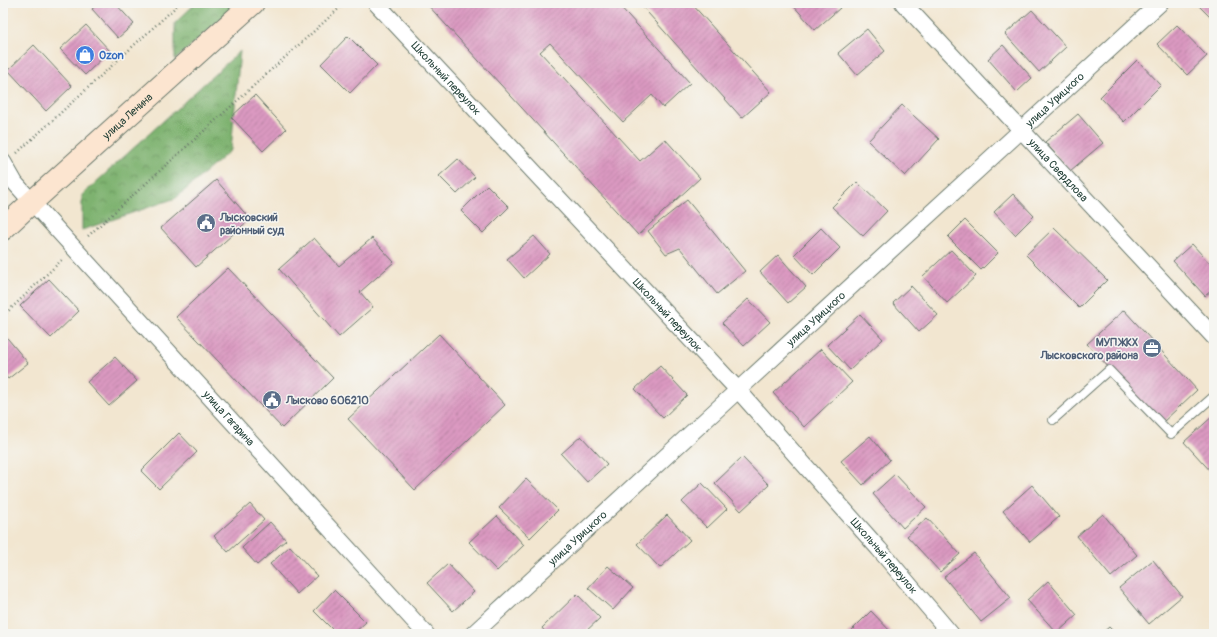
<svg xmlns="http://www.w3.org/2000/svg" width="1217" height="637" viewBox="0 0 1217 637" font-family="Pangolin,sans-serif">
  <defs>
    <pattern id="forest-crowns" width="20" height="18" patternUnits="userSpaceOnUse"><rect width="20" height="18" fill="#7eb26f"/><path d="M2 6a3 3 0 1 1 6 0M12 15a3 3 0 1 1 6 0" fill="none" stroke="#67925c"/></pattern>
    <pattern id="building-hatch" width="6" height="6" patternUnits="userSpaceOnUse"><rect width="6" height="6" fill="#db99c1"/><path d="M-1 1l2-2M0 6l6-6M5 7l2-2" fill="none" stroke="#b17e9e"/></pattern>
  </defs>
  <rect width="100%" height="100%" fill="#f6f6f2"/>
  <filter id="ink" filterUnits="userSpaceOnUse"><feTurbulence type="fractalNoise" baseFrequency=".025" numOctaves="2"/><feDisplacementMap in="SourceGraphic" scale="8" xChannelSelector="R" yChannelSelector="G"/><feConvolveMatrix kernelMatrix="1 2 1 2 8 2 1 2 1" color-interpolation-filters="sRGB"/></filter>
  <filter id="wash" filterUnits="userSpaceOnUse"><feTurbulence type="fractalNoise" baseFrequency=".012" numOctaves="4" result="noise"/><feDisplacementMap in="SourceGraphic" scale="16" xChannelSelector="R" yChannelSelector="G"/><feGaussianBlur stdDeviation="0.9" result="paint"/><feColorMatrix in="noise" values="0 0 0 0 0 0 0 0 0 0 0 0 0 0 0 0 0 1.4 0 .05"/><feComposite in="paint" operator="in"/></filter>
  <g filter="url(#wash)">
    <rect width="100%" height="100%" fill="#f2e6d0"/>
    <path fill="url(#forest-crowns)" stroke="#4e7852" d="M196 3H239L175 60V23Z
      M240 51 231 150 176 198 82 230V195Z"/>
    <g id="blocks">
      <path fill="url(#building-hatch)" d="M99 3H115L134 24 118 38 92 9Z
        M426 3H617L690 83 663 108 652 95 623 122 550 43 540 52 640 161 665 139 700 178 638 235Z
        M639 3H691L771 92 742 118Z
        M791 3H836L840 8 815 30Z
        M1198 3H1214V21L1197 4Z
        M1032 10 1066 47 1039 72 1005 34Z
        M86 25 110 51 85 75 60 49Z
        M1177 25 1207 56 1187 75 1157 44Z
        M867 29 885 51 857 75 838 53Z
        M348 36 377 65 350 93 321 64Z
        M34 45 72 86 46 111 8 70Z
        M1003 45 1032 78 1017 92 988 59Z
        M1137 60 1161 85 1124 122 1100 97Z
        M255 95 286 129 263 151 231 117Z
        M902 105 939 139 905 176 868 141Z
        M1078 114 1103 143 1070 171 1045 142Z
        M458 159 475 177 457 194 439 176Z
        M216 180 250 219 196 267 161 228Z
        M857 182 887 211 863 236 832 207Z
        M487 185 509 207 483 233 461 211Z
        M1013 194 1034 216 1015 235 994 212Z
        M687 200 745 271 717 294 680 248 666 254 648 231Z
        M965 220 998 253 981 270 948 237Z
        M821 228 840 248 813 275 794 255Z
        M1054 228 1107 280 1079 308 1026 255Z
        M534 236 550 254 524 278 507 259Z
        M314 238 339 266 372 238 394 262 360 292 373 307 339 337 279 269Z
        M1192 244 1214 268V288L1205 296 1173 261Z
        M951 250 976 276 947 303 923 276Z
        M778 255 806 287 788 303 760 272Z
        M228 268 333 378 282 428 176 317Z
        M49 279 79 311 51 338 20 306Z
        M911 286 938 315 919 332 893 303Z
        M748 299 770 322 744 346 722 323Z
        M1124 310 1197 390 1161 424 1087 344Z
        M860 314 883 339 850 370 827 345Z
        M3 333 28 363 8 379 3 373Z
        M439 334 505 405 415 490 348 419Z
        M821 349 852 382 804 427 773 393Z
        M115 357 137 381 109 406 87 382Z
        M660 366 687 395 663 418 635 389Z
        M1214 415V475L1184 442Z
        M179 433 197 452 159 489 141 471Z
        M581 436 607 464 587 482 561 454Z
        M870 436 890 460 863 485 841 461Z
        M742 457 769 485 741 511 715 483Z
        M895 474 926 507 903 528 873 494Z
        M526 479 558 510 530 538 499 508Z
        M702 483 727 509 707 528 682 502Z
        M1032 485 1059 517 1030 542 1003 511Z
        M250 504 264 520 228 552 214 536Z
        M1103 514 1137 555 1111 577 1077 536Z
        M667 515 690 540 660 568 637 544Z
        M497 516 524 545 497 571 469 542Z
        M927 518 960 554 940 572 907 536Z
        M270 522 286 540 257 565 242 548Z
        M290 546 317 576 297 594 270 564Z
        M974 553 1011 598 981 622 944 577Z
        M1153 560 1182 596 1149 624 1119 588Z
        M448 564 474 592 453 611 427 583Z
        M608 566 633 588 613 610 588 588Z
        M1048 581 1077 615 1057 633 1027 600Z
        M334 590 366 622 353 634H337L314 611Z
        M577 594 600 618 583 634H547L542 628Z
        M871 611 893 634H848Z
        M1109 627 1116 634H1101Z"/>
    </g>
  </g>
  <g filter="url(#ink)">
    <use href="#blocks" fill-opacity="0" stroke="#69786b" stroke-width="1"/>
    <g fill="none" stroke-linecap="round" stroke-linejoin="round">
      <g stroke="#69786b" stroke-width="10">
        <path id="lane" d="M1053 420 1109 370 1171 434 1214 396"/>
      </g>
      <g stroke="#69786b" stroke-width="18">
        <g id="street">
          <path id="s1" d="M376 3 738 390 879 549 951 634"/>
          <path id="s2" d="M903 3 1214 337"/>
          <path id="s3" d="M3 162 15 183 32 202 426 634"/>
          <path id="s4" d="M473 634 738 390 1160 3"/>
        </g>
      </g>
      <g stroke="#69786b" stroke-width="24">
        <g id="secondary">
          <path id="s5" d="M3 229 32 202 253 3"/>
        </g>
      </g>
      <path stroke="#69786b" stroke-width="2.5" stroke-dasharray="1 3" stroke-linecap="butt" d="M17 153 180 3
        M88 236 345 3
        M3 316 62 260"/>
      <use href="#lane" stroke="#fff" stroke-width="8"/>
      <use href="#street" stroke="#fff" stroke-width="16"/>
      <use href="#secondary" stroke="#fce5d0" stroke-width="22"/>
    </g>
  </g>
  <defs>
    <g id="shop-disc" transform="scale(1)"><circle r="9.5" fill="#3f7fe0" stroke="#f6f6f2"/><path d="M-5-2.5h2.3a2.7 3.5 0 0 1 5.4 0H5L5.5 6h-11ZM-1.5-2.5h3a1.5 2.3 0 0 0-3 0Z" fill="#fff"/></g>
    <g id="civic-disc" transform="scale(1)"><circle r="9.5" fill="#5c6f8a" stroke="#f6f6f2"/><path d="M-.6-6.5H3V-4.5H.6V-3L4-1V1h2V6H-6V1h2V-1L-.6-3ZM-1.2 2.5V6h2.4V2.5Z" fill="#fff"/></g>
    <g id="office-disc" transform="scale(1)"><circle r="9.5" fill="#5c6f8a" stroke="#f6f6f2"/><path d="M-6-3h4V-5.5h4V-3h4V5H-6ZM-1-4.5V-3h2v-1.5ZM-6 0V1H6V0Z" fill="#fff"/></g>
  </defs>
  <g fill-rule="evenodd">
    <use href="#shop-disc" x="85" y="55"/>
    <use href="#civic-disc" x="206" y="223"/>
    <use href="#office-disc" x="1152" y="348"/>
    <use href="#civic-disc" x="272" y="400"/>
  </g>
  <g text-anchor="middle" stroke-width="3" stroke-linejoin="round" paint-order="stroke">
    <g font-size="11" font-weight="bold" fill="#366cbe" stroke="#f6f6f2" text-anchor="start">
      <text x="99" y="59">Ozon</text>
    </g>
    <g font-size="11" fill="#1f3d34" stroke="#f6f6f2">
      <text dy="4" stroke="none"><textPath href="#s1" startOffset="103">Школьный переулок</textPath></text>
      <text dy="4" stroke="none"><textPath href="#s4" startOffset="790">улица Урицкого</textPath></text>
      <text dy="4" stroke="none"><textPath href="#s5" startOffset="168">улица Ленина</textPath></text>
      <text dy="4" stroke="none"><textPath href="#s2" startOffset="228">улица Свердлова</textPath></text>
      <text dy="4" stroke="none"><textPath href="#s1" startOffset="427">Школьный переулок</textPath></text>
      <text dy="4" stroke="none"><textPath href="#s4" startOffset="466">улица Урицкого</textPath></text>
      <text dy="4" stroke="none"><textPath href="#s3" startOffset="342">улица Гагарина</textPath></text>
      <text dy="4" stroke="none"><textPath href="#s4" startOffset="142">улица Урицкого</textPath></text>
      <text dy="4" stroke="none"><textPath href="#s1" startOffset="751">Школьный переулок</textPath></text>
    </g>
    <g font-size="11" font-weight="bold" fill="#4e5e75" stroke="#f6f6f2" text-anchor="start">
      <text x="220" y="221">Лысковский<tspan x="220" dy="13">районный суд</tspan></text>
      <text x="1138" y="346" text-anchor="end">МУП ЖКХ<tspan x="1138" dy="13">Лысковского района</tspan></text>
      <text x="286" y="404">Лысково 606210</text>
    </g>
  </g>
  <rect width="1217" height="637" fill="none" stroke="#f6f6f2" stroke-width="16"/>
</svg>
